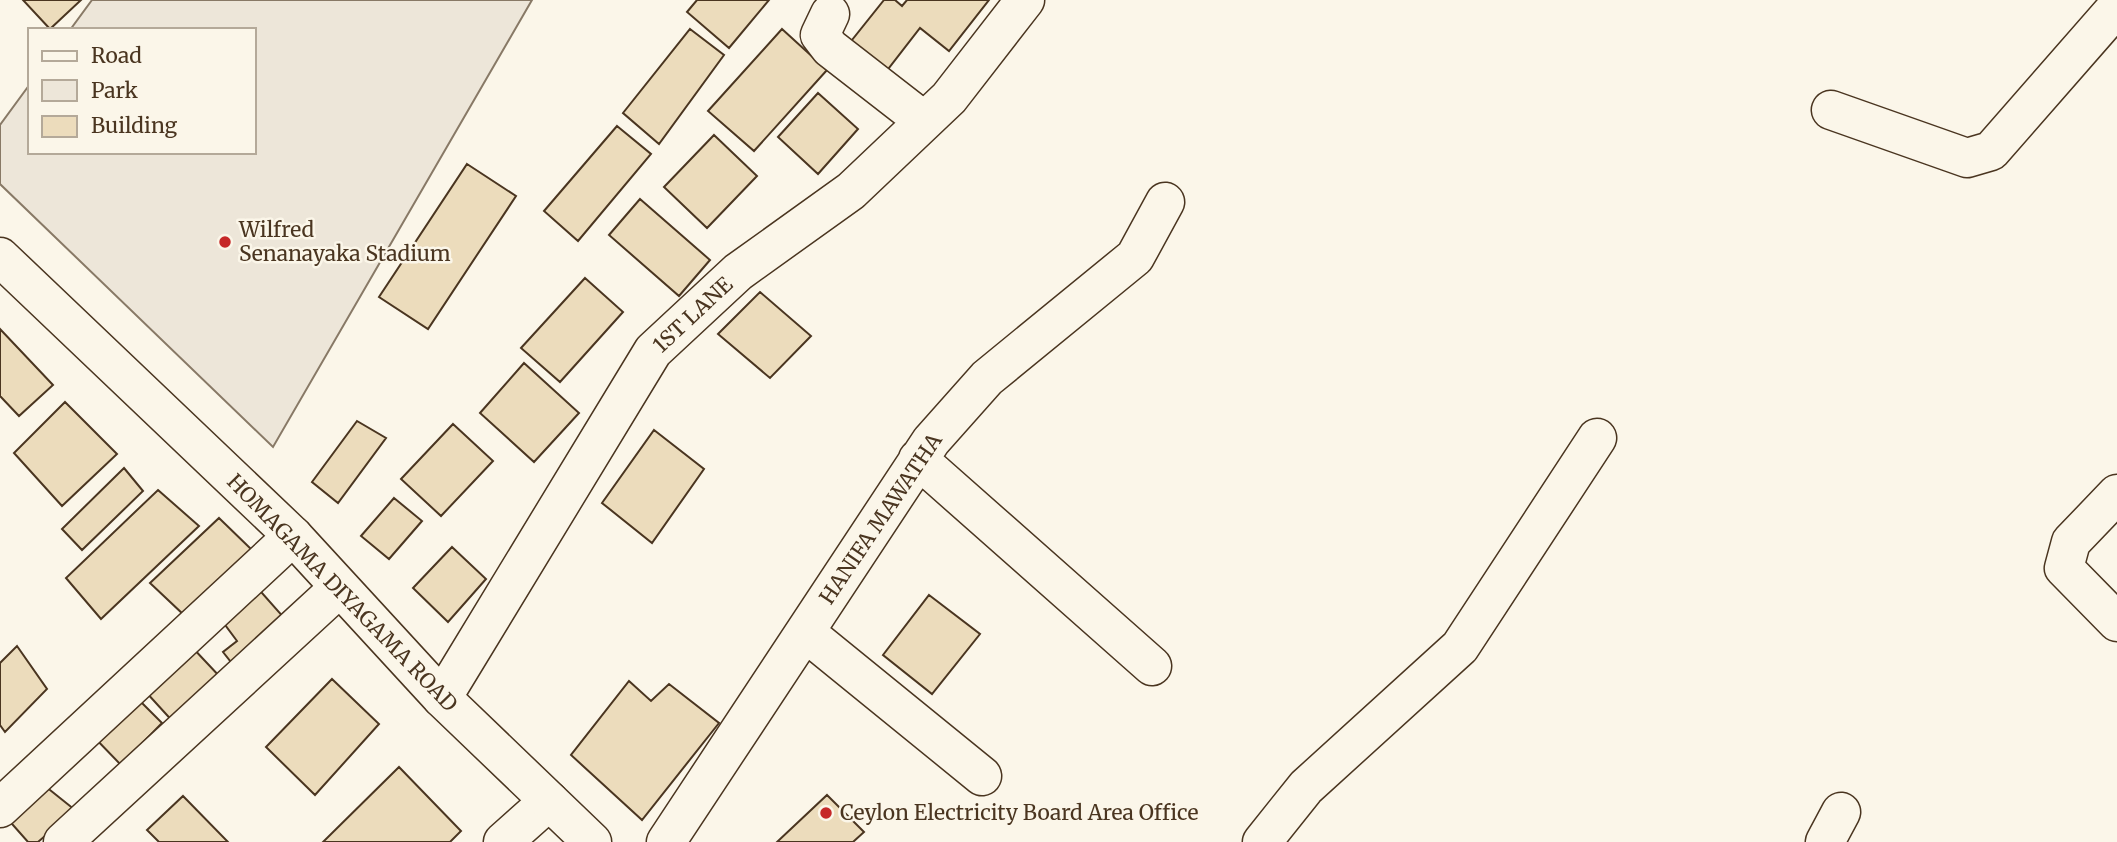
<svg xmlns="http://www.w3.org/2000/svg" width="2117" height="842" viewBox="0 0 2117 842" font-family="Merriweather,serif">
  <rect width="100%" height="100%" fill="#fbf6e9"/>
  <path fill="#ede6d9" stroke="#887966" stroke-width="2" d="M92 0H532L273 447 0 184V125L30 84V152H254V30H70Z"/>
  <path fill="#ecdcbc" stroke="#4a3520" stroke-width="2" d="M23 0H81L50 29Z
    M697 0H769L729 48 687 12Z
    M884 0H895L902 6 907 0H989L949 51 920 28 885 73 848 45Z
    M690 29 724 55 659 144 623 113Z
    M782 29 827 70 754 151 708 111Z
    M818 93 858 129 818 174 778 137Z
    M617 126 651 154 578 241 544 211Z
    M714 135 757 176 707 228 664 187Z
    M467 164 516 196 428 329 379 297Z
    M640 199 710 260 679 296 609 235Z
    M585 278 623 312 560 382 521 348Z
    M760 292 811 336 770 378 718 334Z
    M0 329 53 385 19 416 0 396Z
    M524 363 579 413 534 462 480 413Z
    M65 402 117 454 62 506 14 453Z
    M357 421 386 438 338 503 312 482Z
    M453 424 493 461 441 516 401 479Z
    M654 430 704 469 652 543 602 503Z
    M124 468 143 491 82 550 62 529Z
    M158 490 199 526 101 619 66 578Z
    M394 498 422 521 389 559 361 536Z
    M219 518 252 550 184 615 150 583Z
    M452 547 486 579 448 622 413 588Z
    M254 584 286 620 231 662 223 652 237 641 220 618Z
    M929 595 980 634 932 694 883 655Z
    M17 646 47 689 5 732 0 725V663Z
    M191 646 222 679 176 725 145 691Z
    M332 679 379 724 315 795 266 747Z
    M629 681 651 701 669 684 719 723 642 820 571 755Z
    M136 697 162 723 121 765 92 735Z
    M399 767 461 831 450 842H323Z
    M40 782 75 810 38 842H28L5 816Z
    M827 795 864 832 853 842H777Z
    M183 796 228 842H159L147 830Z"/>
  <g fill="none" stroke-linecap="round" stroke-linejoin="round">
    <g stroke="#4a3520" stroke-width="41">
      <path id="minor" d="M830 14 820 35 830 48 924 121
        M1831 110 1967 158 1991 151 2117 7
        M918 459 1152 666
        M2117 494 2071 542 2064 568 2117 622
        M805 632 982 776
        M442 698 653 351 738 272 851 191 949 98 1025 0
        M0 808 293 536
        M63 842 339 588
        M503 842 549 801
        M666 842 931 441 987 378 1135 257 1165 202
        M1262 842 1306 787 1460 647 1597 438
        M1825 842 1841 812"/>
    </g>
    <g stroke="#4a3520" stroke-width="41">
      <path id="major" d="M0 257 293 536 442 698 592 842"/>
    </g>
    <use href="#minor" stroke="#fbf6e9" stroke-width="38"/>
    <use href="#major" stroke="#fbf6e9" stroke-width="38"/>
  </g>
  <g fill="#c62828" stroke="#fbf6e9" stroke-width="2.5">
    <circle cx="225" cy="242" r="7"/>
    <circle cx="826" cy="813" r="7"/>
  </g>
  <g text-anchor="middle" stroke-width="5" stroke-linejoin="round" paint-order="stroke">
    <g font-size="21" fill="#4a3520" stroke="#fbf6e9" text-anchor="start">
      <text x="239" y="237">Wilfred<tspan x="239" dy="24">Senanayaka Stadium</tspan></text>
      <text x="840" y="820">Ceylon Electricity Board Area Office</text>
    </g>
    <g font-size="21" fill="#4a3520" stroke="#fbf6e9">
      <text transform="translate(693 315) rotate(-43)" y="7">1ST LANE</text>
      <text transform="translate(881 519) rotate(-56)" y="7">HANIFA MAWATHA</text>
      <text transform="translate(342 593) rotate(46)" y="7">HOMAGAMA DIYAGAMA ROAD</text>
    </g>
  </g>
  <rect x="28" y="28" width="228" height="126" fill="#fbf6e9" stroke="#b4a999" stroke-width="2"/>
  <rect x="42" y="51" width="35" height="10" fill="#fbf6e9" stroke="#b4a999" stroke-width="2"/>
  <text x="91" y="63" font-size="21" fill="#4a3520">Road</text>
  <rect x="42" y="80" width="35" height="21" fill="#ede6d9" stroke="#b4a999" stroke-width="2"/>
  <text x="91" y="98" font-size="21" fill="#4a3520">Park</text>
  <rect x="42" y="116" width="35" height="21" fill="#ecdcbc" stroke="#b4a999" stroke-width="2"/>
  <text x="91" y="133" font-size="21" fill="#4a3520">Building</text>
</svg>
